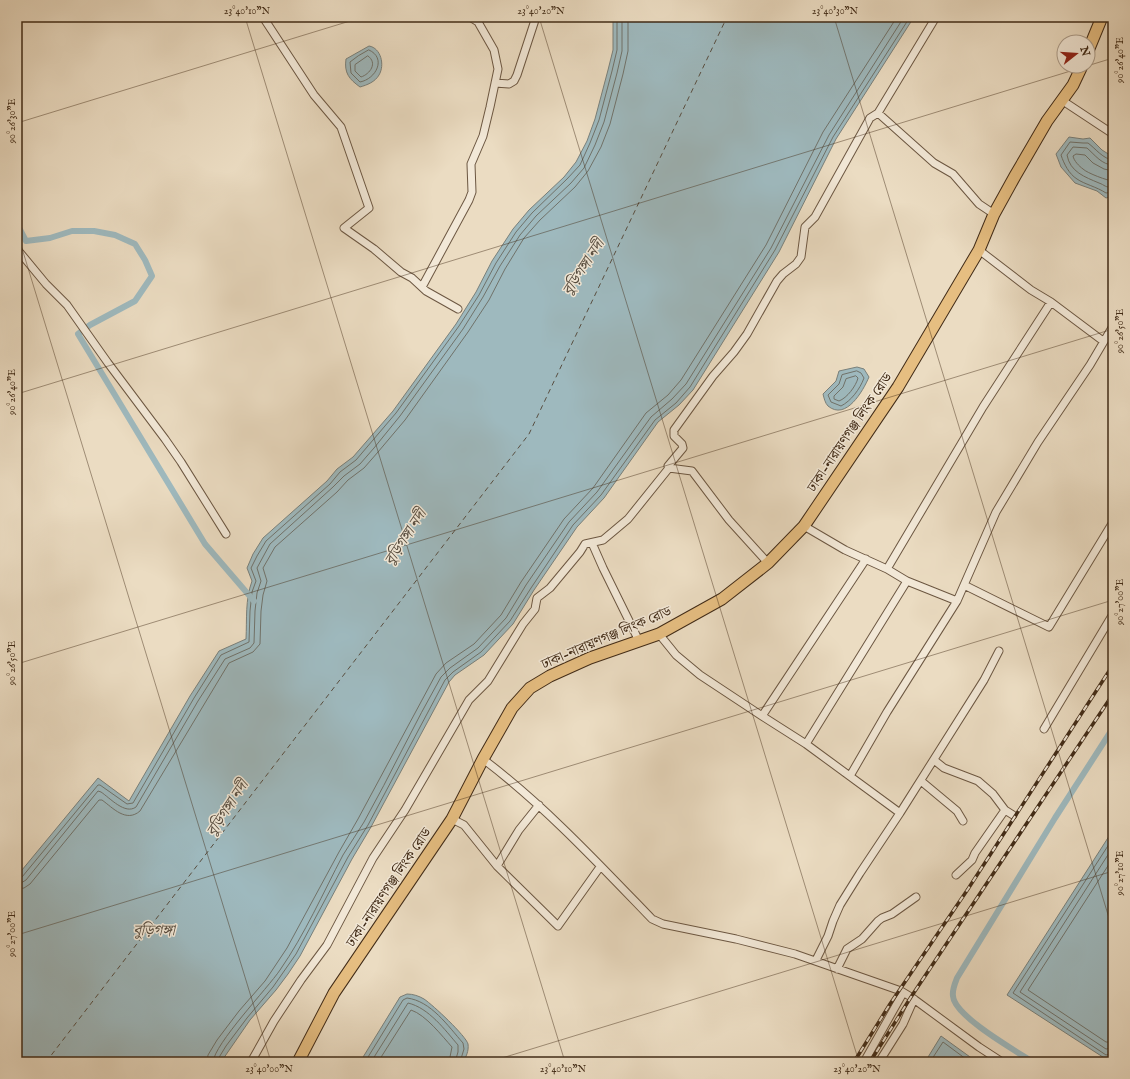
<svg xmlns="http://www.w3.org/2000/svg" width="1130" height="1079" viewBox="0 0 1130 1079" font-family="'IM FELL English','Noto Serif Bengali',serif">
  <rect width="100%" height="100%" fill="#ebdcc2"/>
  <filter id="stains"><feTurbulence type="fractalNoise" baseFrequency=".005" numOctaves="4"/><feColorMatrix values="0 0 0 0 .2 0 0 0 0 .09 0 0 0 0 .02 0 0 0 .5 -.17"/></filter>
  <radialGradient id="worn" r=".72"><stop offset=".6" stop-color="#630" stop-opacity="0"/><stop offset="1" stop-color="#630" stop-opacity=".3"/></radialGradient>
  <path fill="#9eb9be" stroke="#79807b" d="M613 17H914L836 139 779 252 693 390 679 405 658 422 604 498 577 527 534 590 513 624 484 655 455 675 449 682 371 827 352 859 300 956 288 974 276 990 250 1020 221 1062H17V876L98 778 129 801 190 696 219 651 246 639C247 619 245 600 252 581L247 568 253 554 263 538 327 481 337 469 353 457 393 411 456 324 476 292 492 261 513 229 529 210 564 177 576 162 587 141 595 119 608 70 613 50Z
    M369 46C381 48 385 65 379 75 375 82 367 85 360 87 349 79 344 73 346 59Z
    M1069 137 1083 139 1090 138 1102 150 1113 157V196L1106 198 1097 191 1075 183 1061 167 1056 154Z
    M857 367 864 369 869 377C863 391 846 421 828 406 825 403 824 398 823 394L836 381 839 371Z
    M1113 830V1054L1109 1061 1007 995Z
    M407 994C413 994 419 996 424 999 433 1005 466 1036 468 1044 469 1051 466 1057 463 1062H360L400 997Z
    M941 1036 977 1062H925Z"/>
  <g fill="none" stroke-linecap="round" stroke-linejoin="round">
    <path stroke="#70726a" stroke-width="1" d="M369 50C387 58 376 79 360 82L351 73 350 62 358 56Z
      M368 56C378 63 370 74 361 77L355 71V65Z
      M1113 160C1103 159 1096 149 1088 143H1083L1070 142 1061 155C1064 164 1069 174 1077 179 1084 184 1097 187 1106 193L1113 192
      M1113 165C1102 165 1095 155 1087 148L1073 147 1067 155C1070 172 1085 177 1099 183 1105 185 1105 188 1113 187
      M1113 171 1104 169 1093 163 1085 155 1076 154 1073 156C1074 161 1079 166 1083 169 1087 173 1108 181 1113 181
      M857 371 861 373 864 378C860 389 851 401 841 406L831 402 828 395 839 384 842 375Z
      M856 376 858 378C856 386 847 398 839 401L834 399V396L843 387 846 379Z
      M1113 838 1013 993 1106 1055 1113 1053
      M1113 847 1020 992 1106 1049 1113 1048
      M1113 858 1028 990 1106 1042H1113
      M17 878 22 877 98 785H100L127 804 133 803 194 698 221 655 249 642 250 611 252 592 256 581 251 568 257 556 266 541 330 484 340 472 356 460 396 413 459 326 479 295 496 263 516 232 532 213 567 179 580 165 590 143 599 120 612 71 617 50V17
      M17 883H21L26 880 98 791 101 792C110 798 125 815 136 807L198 701 225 659 250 648 254 643 255 611 257 593 261 581 257 568 270 544 333 487 344 476 360 464 374 448 400 416 463 329 483 297 500 266 520 235 536 216 571 183 584 168 595 145 604 122 617 73 622 51V17
      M17 889 24 888 30 884 99 800H102C113 808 126 823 140 811L229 663 253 652 260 644 261 611 263 595 267 581 263 568 275 547 337 492 348 480 364 468 378 452 405 420 468 332 489 300 505 269 524 238 540 220 575 187 588 171 601 147 610 124 623 74 628 51V17
      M207 1062 208 1055 217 1040 239 1011 265 981 287 948 339 852 358 819 436 674 446 663 474 644 501 615 521 582 564 519 593 488 646 413 668 395 681 380 766 245 823 132 897 17
      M213 1062C214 1044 268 988 280 970 305 934 323 893 343 855 350 844 357 833 364 822 391 774 414 724 441 677L450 668 478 648 506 618 526 585 569 522 597 492 651 417 672 399 686 384 771 248 829 135 904 17
      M218 1062V1059L226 1046 247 1018 273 987 296 954 348 857 368 825 445 680 453 672 481 652 510 621 531 588 573 525 601 495 655 420 676 403 690 387 775 250 833 137 910 17
      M365 1062 403 1000 407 998C431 1001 448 1026 463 1043L464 1049 460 1062
      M371 1062 408 1003C429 1008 445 1030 458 1045V1052L455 1062
      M378 1062 411 1010C426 1015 442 1036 452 1047L449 1062
      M930 1062 943 1042 970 1062"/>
    <path stroke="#9eb9be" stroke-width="6" d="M17 224 26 241 50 238 72 231H94L115 235 135 244 145 260 152 276 135 301 90 325 78 334 205 544 254 601
      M1033 1062C1016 1051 954 1016 953 996 952 990 955 983 957 978L1055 818 1113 728"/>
    <path stroke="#584e41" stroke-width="1" stroke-dasharray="5 4" stroke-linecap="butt" d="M46 1062 529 434 727 17"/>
    <g stroke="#6c5742" stroke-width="9">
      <path id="minor" d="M263 17 314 95 341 127 369 208 344 228 374 249 401 272 412 278 426 291 458 309
        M495 83 509 84 514 81 517 75 536 17
        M1063 101 1113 134
        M878 113 934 163 953 174 979 204 994 214
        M17 249 46 284 67 305 108 363 165 439 181 462 226 534
        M979 250 1031 290 1051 302 1103 341
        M422 287 469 200 472 192 471 164 483 136 490 107 498 69 494 50 478 22 470 17
        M804 526 845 550 887 569 907 581 957 601
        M592 543 603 568 639 641
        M768 563 729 520 692 471 669 468 668 466 683 448 682 444 674 436V430L713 376 734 352 747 334 777 281 783 274 796 264 801 257 805 227 815 217 870 118 878 113 936 17
        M887 569 983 407 1051 302
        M964 585 1049 627 1113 522
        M659 634 676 655 700 675 762 716 806 744 900 813
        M762 716 866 559
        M1044 729 1113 614
        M806 744 907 581
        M483 759C545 806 598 863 652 919L663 924 736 939 795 954 901 991 911 997 979 1047 1002 1062
        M934 760 944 768 978 781 993 794 1005 810 1013 815
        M850 776 887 712 957 601 996 512 1038 442 1090 365 1113 326
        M921 781 957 811 963 821
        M452 819 464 825 497 866 558 926 600 867
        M497 866 519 830 539 805
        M956 875 972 860 975 853 1005 810
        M816 960 828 936 833 921 840 905 860 873 900 813 984 680 999 651
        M837 969 847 949 862 939 878 921 882 918 892 914 916 897
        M251 1062 274 1021 301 980 327 945 373 858 405 810 469 700 488 681 523 624 535 609 537 598 550 588 580 552 585 544 603 540 628 519 669 468
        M864 1062 903 993
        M879 1062 903 1024 914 999"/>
    </g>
    <g stroke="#412b17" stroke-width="13">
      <path id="highway" d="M1088 51 1102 17
        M298 1062 334 993 374 934 452 819 483 759 512 708 530 688 550 676 590 658 659 634 722 599 768 563 804 526 898 387 979 250 994 214 1015 176 1047 121 1073 85 1082 66"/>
    </g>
    <use href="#minor" stroke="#f2e8d7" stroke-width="7"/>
    <use href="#highway" stroke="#e6be81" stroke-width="11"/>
    <g stroke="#412b17" stroke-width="3.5">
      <path id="rail" d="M854 1062 890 1004 968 889 1113 665
        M870 1062 911 997 1113 694"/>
    </g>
    <use href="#rail" stroke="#f2e8d7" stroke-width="2" stroke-dasharray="6" stroke-linecap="butt"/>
  </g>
  <path fill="none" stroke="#412b17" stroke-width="1" stroke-opacity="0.45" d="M245 17 565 1062M539 17 859 1062M834 17 1113 931M17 123 363 17M17 232 271 1062M17 394 1113 58M17 664 1113 329M17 935 1113 600M489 1062 1113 871"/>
  <g text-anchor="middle" stroke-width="3" stroke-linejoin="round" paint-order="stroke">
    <g font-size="14" fill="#412b17" stroke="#f2e8d7">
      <text transform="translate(849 432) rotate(-56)" y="5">ঢাকা-নারায়ণগঞ্জ লিংক রোড</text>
      <text transform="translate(606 637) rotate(-23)" y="5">ঢাকা-নারায়ণগঞ্জ লিংক রোড</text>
      <text transform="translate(388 887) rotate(-56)" y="5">ঢাকা-নারায়ণগঞ্জ লিংক রোড</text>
    </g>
    <g font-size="15" font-style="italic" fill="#584e41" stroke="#f2e8d7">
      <text transform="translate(583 267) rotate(-57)" y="5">বুড়িগঙ্গা নদী</text>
      <text transform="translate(405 537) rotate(-57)" y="5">বুড়িগঙ্গা নদী</text>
      <text transform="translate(227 808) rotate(-57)" y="5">বুড়িগঙ্গা নদী</text>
      <text x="154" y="935">বুড়িগঙ্গা</text>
    </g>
  </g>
  <rect width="1130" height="1079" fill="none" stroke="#ebdcc2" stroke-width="44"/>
  <g transform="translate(1076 54) rotate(73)"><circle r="19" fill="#f2e8d7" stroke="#ab9c8a"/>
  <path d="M0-3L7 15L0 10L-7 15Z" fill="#8f2418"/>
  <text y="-6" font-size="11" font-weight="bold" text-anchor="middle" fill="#412b17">N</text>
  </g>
  <rect x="22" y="22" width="1086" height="1035" fill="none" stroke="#412b17" stroke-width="1.5"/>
  <g font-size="10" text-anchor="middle" fill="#412b17">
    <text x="247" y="14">23°40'10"N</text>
    <text x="541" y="14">23°40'20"N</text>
    <text x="835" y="14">23°40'30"N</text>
    <text transform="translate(1119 60) rotate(-90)" y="4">90°26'40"E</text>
    <text transform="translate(11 121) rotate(-90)" y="4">90°26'30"E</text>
    <text transform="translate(1119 331) rotate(-90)" y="4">90°26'50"E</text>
    <text transform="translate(11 392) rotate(-90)" y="4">90°26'40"E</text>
    <text transform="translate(1119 602) rotate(-90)" y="4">90°27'00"E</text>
    <text transform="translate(11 663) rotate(-90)" y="4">90°26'50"E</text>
    <text transform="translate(1119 873) rotate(-90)" y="4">90°27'10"E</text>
    <text transform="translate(11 934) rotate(-90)" y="4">90°27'00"E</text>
    <text x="269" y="1072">23°40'00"N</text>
    <text x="563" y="1072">23°40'10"N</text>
    <text x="857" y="1072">23°40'20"N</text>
  </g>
  <rect width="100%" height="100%" filter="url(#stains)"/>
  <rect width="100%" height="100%" fill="url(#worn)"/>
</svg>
